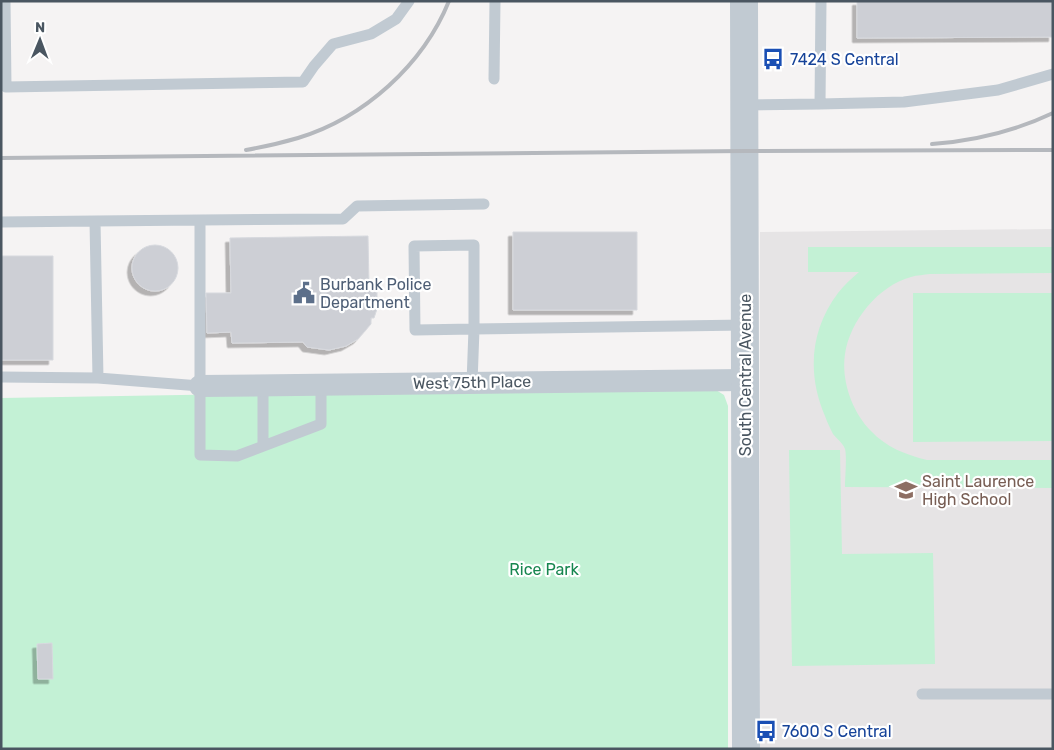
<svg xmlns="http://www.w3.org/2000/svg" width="1054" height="750" viewBox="0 0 1054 750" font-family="Rubik,sans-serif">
  <defs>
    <filter id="shadow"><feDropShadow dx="-4.5" dy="4.5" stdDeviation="0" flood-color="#0004"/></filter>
  </defs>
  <rect width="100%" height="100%" fill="#f5f3f3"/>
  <path fill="#e6e4e5" d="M1053 229V749H760V232Z"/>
  <path fill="#c3f1d5" d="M808 247H1053V273L930 274C924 275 917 275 911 277 878 286 850 321 845 354 841 380 852 412 871 431 886 447 906 455 927 460H1053V488L845 487C845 478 847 456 845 449 843 443 836 438 833 434 830 428 827 422 825 416 807 374 810 330 838 293 844 285 852 278 859 272H808Z
    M913 293H1053V441L913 442Z
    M716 390 724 395 728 406V749H1V398L427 391Z
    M789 450H840L842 554 933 553 935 664 792 666Z"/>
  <path fill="#cdcfd5" stroke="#d7d9de" filter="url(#shadow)" d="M857 1H1053V37L857 38Z
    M513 232H637V310H513Z
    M368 236 369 284H377V309L374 318H371V324L358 339 346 346 329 350 307 347 303 342 232 343 231 332 207 333 206 293H231L230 238Z
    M132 268a23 23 0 1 1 46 0a23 23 0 1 1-46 0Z
    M1 256H53V360H1Z
    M52 643 53 679H38L37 644Z"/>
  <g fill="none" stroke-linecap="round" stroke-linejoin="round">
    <path stroke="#c1cad2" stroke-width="11" d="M5 1 6 87 303 82 314 66 333 44 371 34 396 19 409 1
      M494 79 495 1
      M820 104 904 102 998 90 1053 74
      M743 105 820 104 821 1
      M95 221 200 220
      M1 222 95 221 98 378
      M474 245V329L415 330 414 246Z
      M1 377 98 378 200 386
      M472 383 474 329 745 325
      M263 384V446
      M321 384V424L237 456 200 455V220L343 219 357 206 484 204
      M922 694H1053"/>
    <path stroke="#c1cad2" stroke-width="22" d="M200 386 744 380"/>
    <path stroke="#c1cad2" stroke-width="28" d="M744 1 746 749"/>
    <path stroke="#b5b8bd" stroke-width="4" d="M932 144C973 141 1015 131 1053 113
      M246 150C263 147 281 143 298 138 364 118 423 65 449 1
      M1 158 745 151 1053 150"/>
  </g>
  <defs>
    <g id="bus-bare" transform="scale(1.725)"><path d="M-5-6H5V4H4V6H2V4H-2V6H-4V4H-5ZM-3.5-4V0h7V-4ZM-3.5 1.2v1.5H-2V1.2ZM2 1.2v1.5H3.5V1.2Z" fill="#1a4fb4" stroke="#fff" stroke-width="2.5" paint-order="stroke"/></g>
    <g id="civic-bare" transform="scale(1.725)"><path d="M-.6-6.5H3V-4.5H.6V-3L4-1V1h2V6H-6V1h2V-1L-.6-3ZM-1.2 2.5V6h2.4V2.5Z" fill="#5c6f8a" stroke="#fff" stroke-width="2.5" paint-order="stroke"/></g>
    <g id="school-bare" transform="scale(1.725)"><path d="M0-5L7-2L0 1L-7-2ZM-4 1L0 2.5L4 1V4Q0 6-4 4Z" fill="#8d6e63" stroke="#fff" stroke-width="2.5" paint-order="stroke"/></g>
  </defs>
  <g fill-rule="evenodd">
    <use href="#bus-bare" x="773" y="59"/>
    <use href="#civic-bare" x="304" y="293"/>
    <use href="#school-bare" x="906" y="490"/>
    <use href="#bus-bare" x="766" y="731"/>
  </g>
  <g text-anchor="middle" stroke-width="4.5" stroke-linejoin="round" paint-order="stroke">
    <g font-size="16" fill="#164399" stroke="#fff" text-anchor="start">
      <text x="790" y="65">7424 S Central</text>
      <text x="782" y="737">7600 S Central</text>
    </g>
    <g font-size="16" fill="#4e5e75" stroke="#fff" text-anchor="start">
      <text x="320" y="290">Burbank Police<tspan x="320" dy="18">Department</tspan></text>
    </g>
    <g font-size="16" fill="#4a5661" stroke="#fff">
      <text transform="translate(745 375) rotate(-90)" y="6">South Central Avenue</text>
      <text transform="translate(472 382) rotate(-1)" y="6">West 75th Place</text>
    </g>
    <g font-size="16" fill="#785e54" stroke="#fff" text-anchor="start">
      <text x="922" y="487">Saint Laurence<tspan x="922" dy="18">High School</tspan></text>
    </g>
    <g font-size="16" fill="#17864f" stroke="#fff">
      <text x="544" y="575">Rice Park</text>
    </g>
  </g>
  <rect width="1054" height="750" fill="none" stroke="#4a5661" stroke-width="5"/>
  <g transform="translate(40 40) rotate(1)" stroke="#ffffff" stroke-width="4" paint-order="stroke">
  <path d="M0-4L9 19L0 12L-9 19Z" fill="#4a5661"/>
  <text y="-8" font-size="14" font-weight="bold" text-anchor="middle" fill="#4a5661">N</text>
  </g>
</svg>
